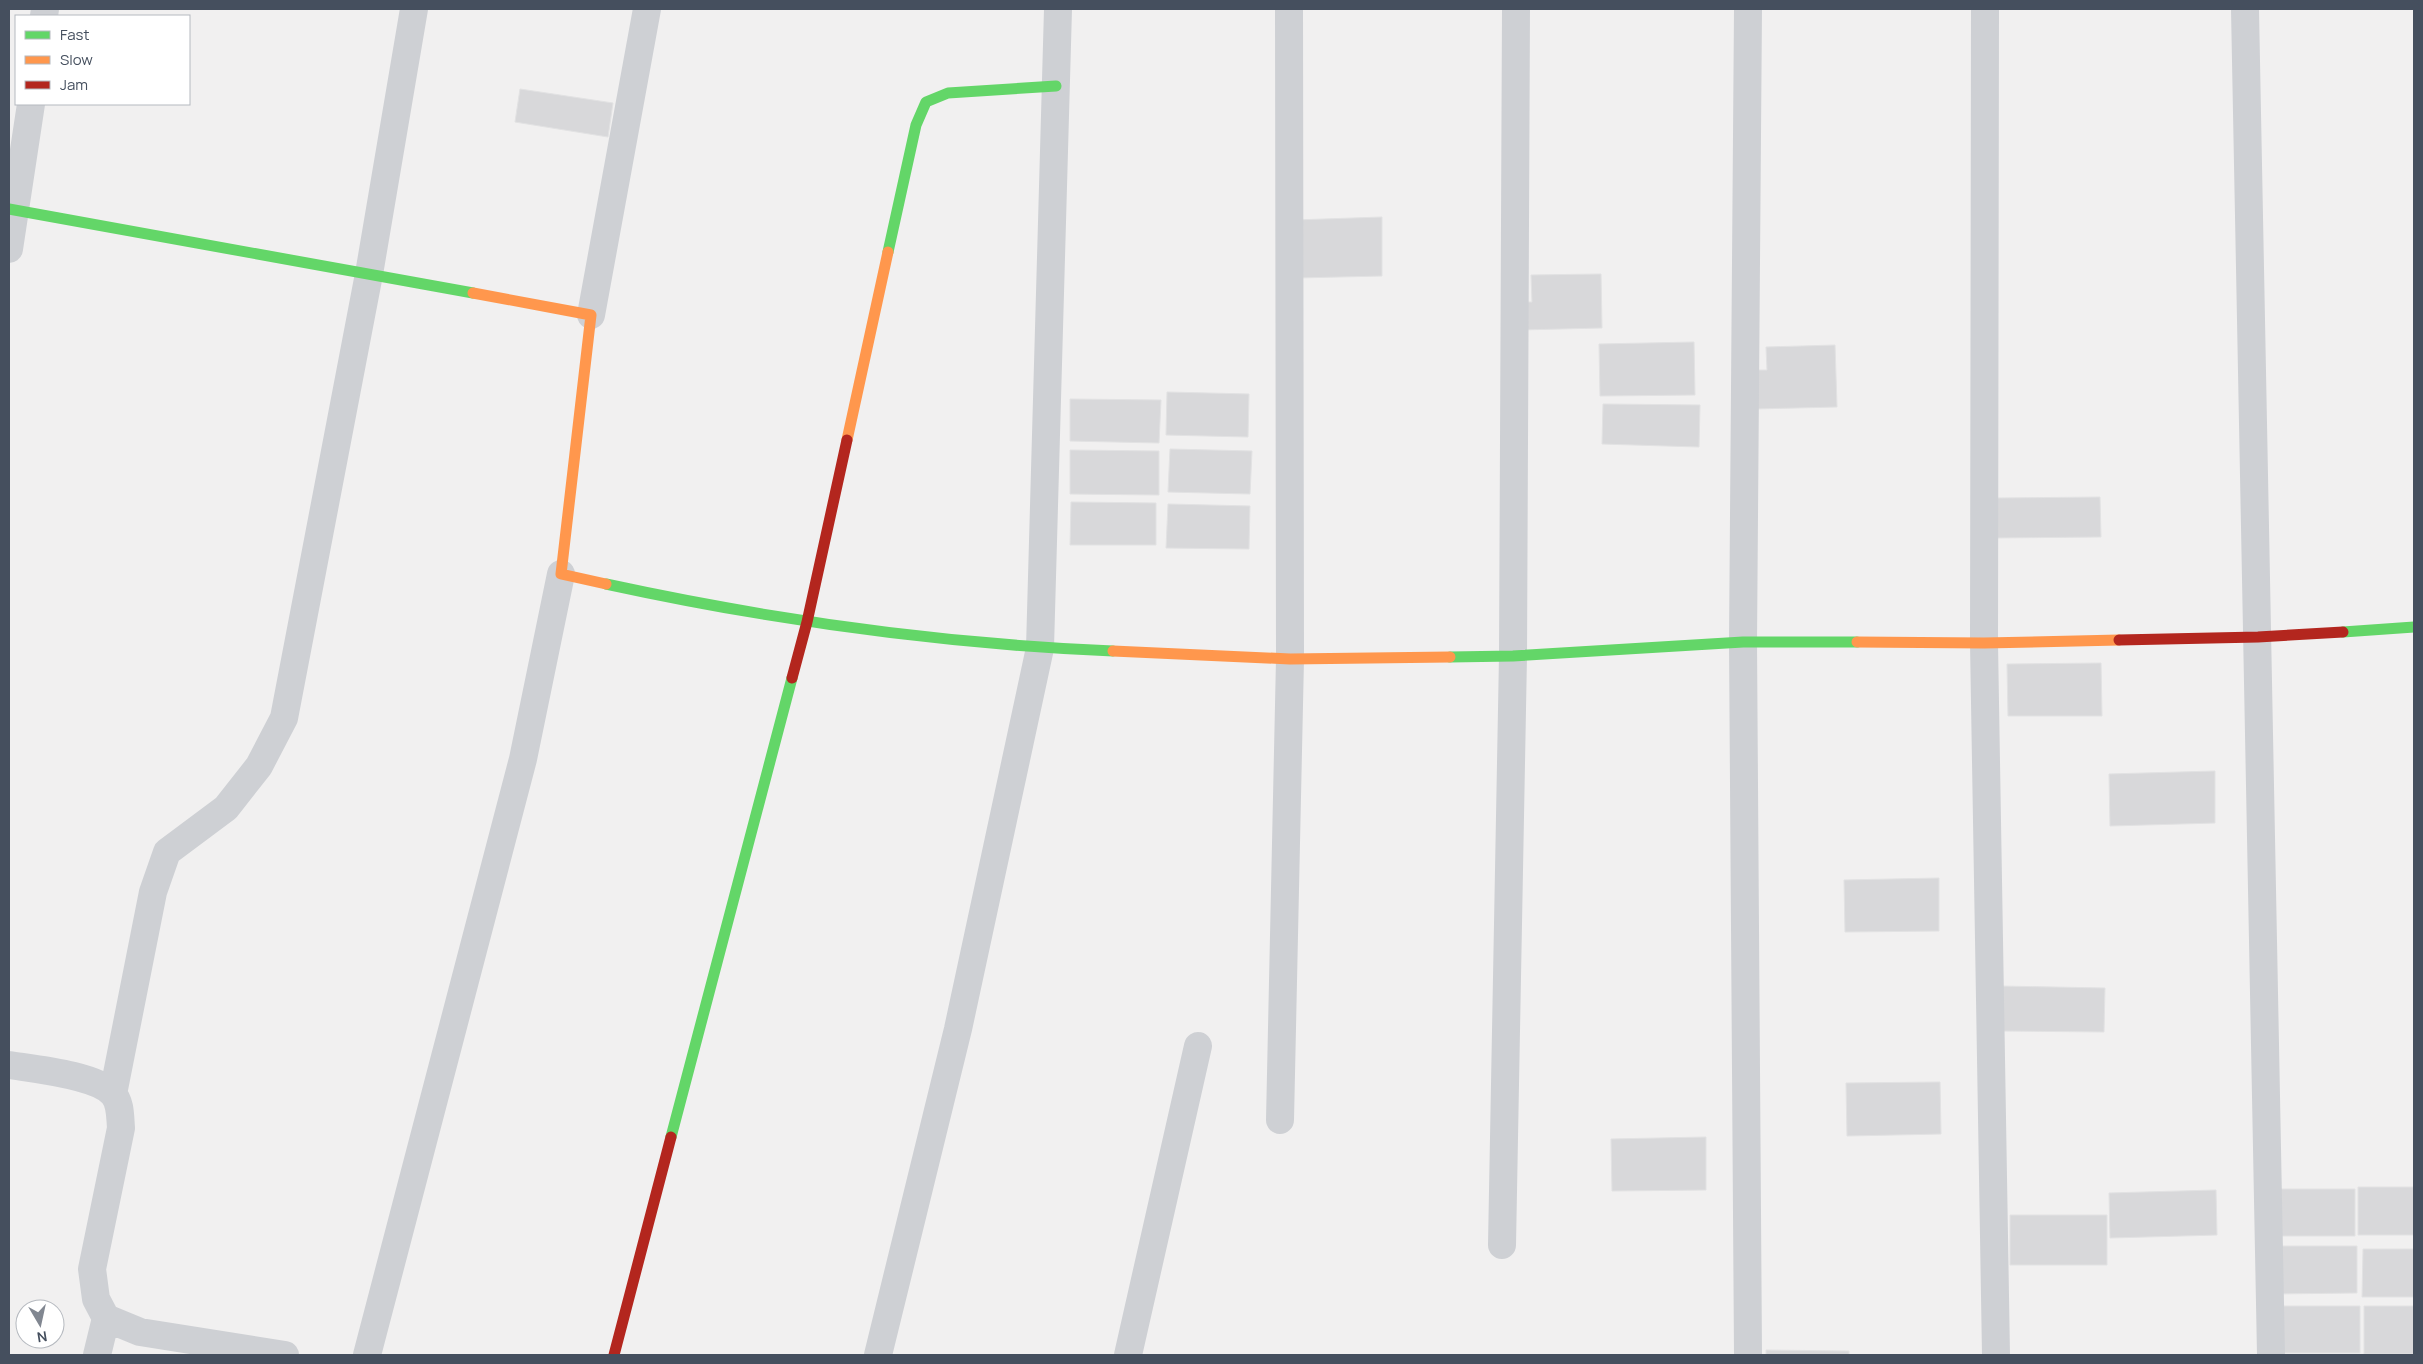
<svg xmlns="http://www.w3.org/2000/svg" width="2423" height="1364" viewBox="0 0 2423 1364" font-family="Manrope,sans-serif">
  <rect width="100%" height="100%" fill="#f1f0f0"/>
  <path fill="#d8d8da" stroke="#e2e2e3" d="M520 89 613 103 608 137 515 122Z
    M1382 217V276L1296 278 1295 220Z
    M1601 274 1602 328 1520 330V302H1532L1531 275Z
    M1694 342 1695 395 1600 396 1599 344Z
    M1835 345 1837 407 1755 409 1754 370H1767L1766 347Z
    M1167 392 1249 394 1248 437 1166 435Z
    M1070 399 1161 400 1159 443 1070 441Z
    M1603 404 1700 405 1699 447 1602 444Z
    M1170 449 1252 451 1250 494 1168 492Z
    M1070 450 1159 451V495L1070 494Z
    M2100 497 2101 537 1995 538V498Z
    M1071 502 1156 503V545H1070Z
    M1168 504 1250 506 1249 549 1166 548Z
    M2101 663 2102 716H2008L2007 664Z
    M2215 771V823L2110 826 2109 774Z
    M1939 878V931L1845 932 1844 880Z
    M2000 986 2105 988 2104 1032 2000 1031Z
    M1940 1082 1941 1134 1847 1136 1846 1083Z
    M1706 1137V1190L1612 1191 1611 1139Z
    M2358 1187H2414V1235H2358Z
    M2273 1189H2355V1236H2273Z
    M2216 1190 2217 1235 2110 1238 2109 1193Z
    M2010 1215H2107V1265H2010Z
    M2275 1246H2357V1293L2275 1294Z
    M2363 1249H2414V1297H2362Z
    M2278 1306H2360V1353H2278Z
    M2364 1306H2414V1354H2364Z
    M1766 1350 1849 1351V1355H1766Z"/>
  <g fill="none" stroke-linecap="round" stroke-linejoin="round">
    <path stroke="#ced0d4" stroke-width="28" d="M1748 9 1743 642 1748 1355
      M1985 9 1984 643 1996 1355
      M2245 9 2271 1355
      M44 16 45 9
      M9 249 31 104
      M591 315 647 9
      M9 1065C34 1069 97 1075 113 1094 121 1103 120 1117 121 1128L92 1269 96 1299 106 1318 140 1332 285 1355
      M113 1094 153 892 167 852 226 808 259 766 284 718 369 274 414 9
      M1280 1120 1290 659 1289 9
      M1502 1245 1513 656 1516 9
      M97 1355 106 1318
      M367 1355 523 759 561 574
      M878 1355 958 1029 1040 648 1058 9
      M1128 1355 1198 1046"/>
    <path stroke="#63d668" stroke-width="11" d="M9 209 473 293
      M888 252 916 125 926 102 948 93 1056 86
      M606 584C772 620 943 644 1113 651
      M2343 632 2414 627
      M1450 657 1513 656 1743 642H1857
      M671 1137 792 678"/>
    <path stroke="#ff974d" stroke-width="11" d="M473 293 591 315 561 574 606 584
      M847 440 888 252
      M1857 642 1984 643 2119 640
      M1113 651 1290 659 1450 657"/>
    <path stroke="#b3261e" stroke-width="11" d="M2119 640 2258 637 2343 632
      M792 678 807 622 847 440
      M614 1355 671 1137"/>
  </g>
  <rect width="2423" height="1364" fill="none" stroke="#454f5e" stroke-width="20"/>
  <rect x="15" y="15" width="175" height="90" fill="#ffffff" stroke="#b5b9bf"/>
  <rect x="25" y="31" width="25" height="8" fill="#63d668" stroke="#b5b9bf"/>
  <text x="60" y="40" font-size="15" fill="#454f5e">Fast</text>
  <rect x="25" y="56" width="25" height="8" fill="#ff974d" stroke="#b5b9bf"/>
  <text x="60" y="65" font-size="15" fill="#454f5e">Slow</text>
  <rect x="25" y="81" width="25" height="8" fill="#b3261e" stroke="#b5b9bf"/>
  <text x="60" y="90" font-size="15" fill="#454f5e">Jam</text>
  <g transform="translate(40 1324) rotate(171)"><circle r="24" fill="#ffffff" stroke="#b5b9bf"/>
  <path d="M0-4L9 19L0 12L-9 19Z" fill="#818791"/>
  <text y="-8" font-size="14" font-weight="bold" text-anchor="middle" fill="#454f5e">N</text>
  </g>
</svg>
